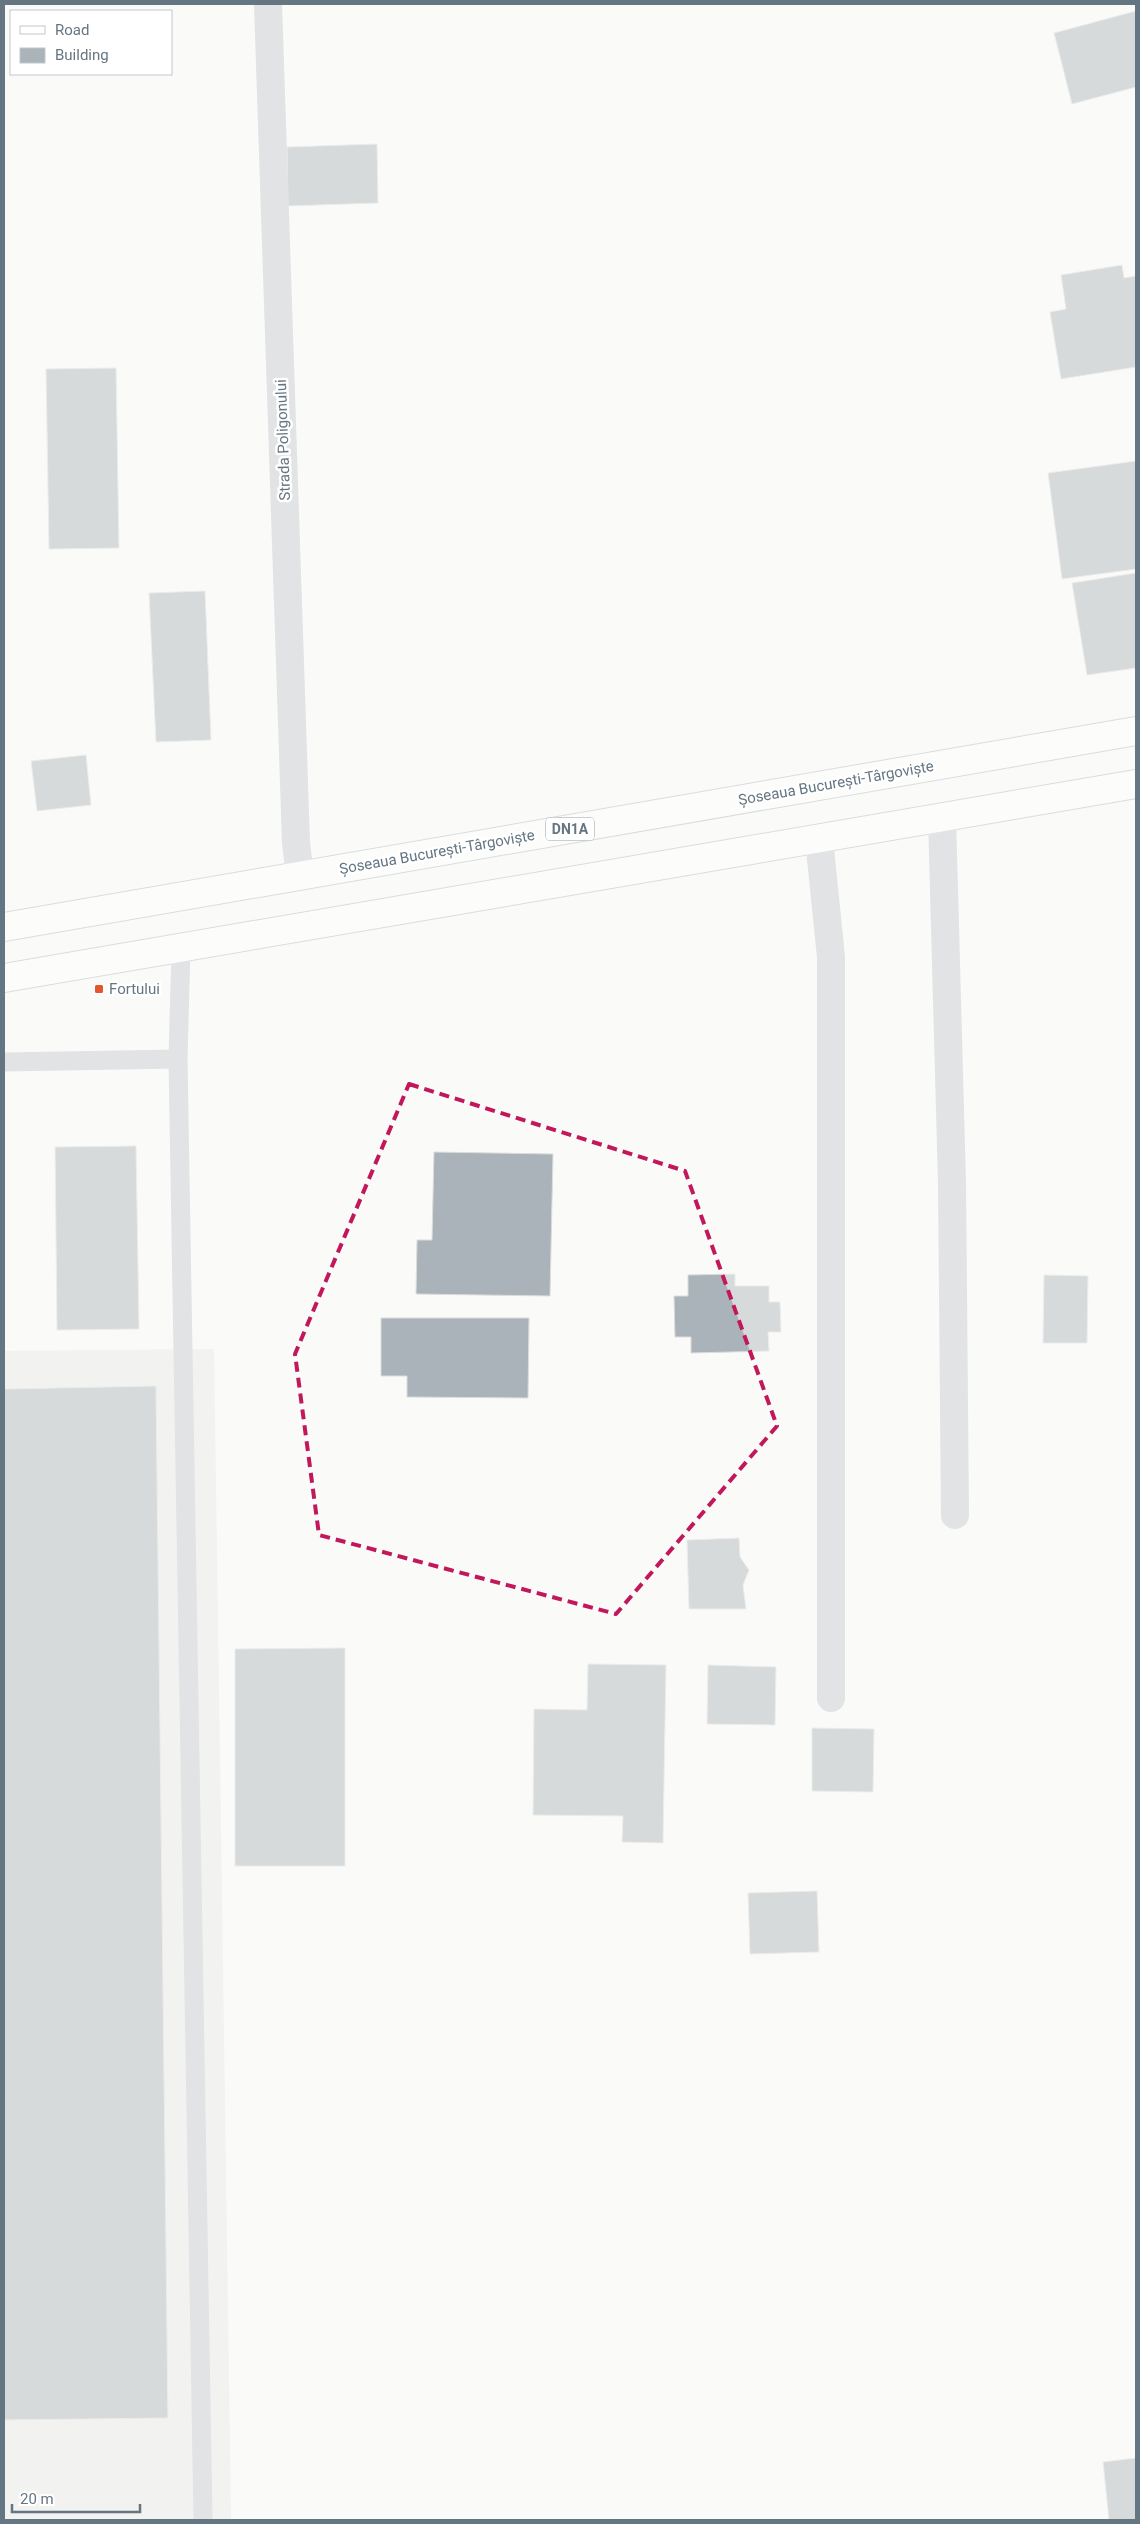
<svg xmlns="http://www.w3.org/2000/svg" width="1140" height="2524" viewBox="0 0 1140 2524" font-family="Roboto,sans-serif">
  <rect width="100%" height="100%" fill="#fafaf8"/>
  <path fill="#e8e9e9" d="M214 1349 231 2520H4V1351Z"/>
  <path fill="#aab3b9" stroke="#dcdcda" d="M1136 11V87L1072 104 1054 33Z
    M377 144 378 203 288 206 287 147Z
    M1122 265 1124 278 1136 276V367L1061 379 1050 312 1066 309 1061 275Z
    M116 368 119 548 49 549 46 369Z
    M1136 461V569L1062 579 1048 473Z
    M1136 573V668L1087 675 1072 583Z
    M205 591 211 740 156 742 149 593Z
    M86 755 91 805 37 811 31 761Z
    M136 1146 139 1329 57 1330 55 1147Z
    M434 1152 553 1154 550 1296 416 1294 417 1240H432Z
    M735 1274V1286H769V1302H780L781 1332H768L769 1351 691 1353V1337H675L674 1296H688V1275Z
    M1044 1275 1088 1276 1087 1343H1043Z
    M381 1318H529L528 1398 407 1397V1376H381Z
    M156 1386 168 2418 4 2420V1389Z
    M739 1538 740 1557 749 1570 743 1585 746 1609H689L687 1540Z
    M345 1648V1866H235V1649Z
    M588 1664 666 1665 663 1843 622 1842 623 1816 533 1815 534 1709 587 1710Z
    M708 1665 776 1667 775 1725 707 1724Z
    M812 1728 874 1729 873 1792 812 1791Z
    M817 1891 819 1952 750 1954 748 1893Z
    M1136 2458V2520H1109L1103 2462Z"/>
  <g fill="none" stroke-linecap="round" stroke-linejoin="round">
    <g stroke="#b5babe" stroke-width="30">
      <path id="primary" d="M4 927 1136 731
        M4 978 1136 784"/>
    </g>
    <path stroke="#c3c8cc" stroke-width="19" d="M181 949 178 1059 203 2520
      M4 1062 178 1059"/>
    <path stroke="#c3c8cc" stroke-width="28" d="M268 4 296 843 300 875
      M942 817 952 1183 955 1515
      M819 839 831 957V1698"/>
    <use href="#primary" stroke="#fff" stroke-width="28"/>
  </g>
  <path d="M0 0H1140V2524H0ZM409 1084 685 1171 777 1426 616 1614 319 1535 295 1354Z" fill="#fafaf8" fill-opacity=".55" fill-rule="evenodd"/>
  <path fill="none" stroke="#c2185b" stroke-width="4" stroke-dasharray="10 6" stroke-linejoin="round" d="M409 1084 685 1171 777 1426 616 1614 319 1535 295 1354Z"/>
  <rect fill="#e4572e" stroke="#fff" stroke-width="2" x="94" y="984" width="10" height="10" rx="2.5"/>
  <g text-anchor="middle" stroke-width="5" stroke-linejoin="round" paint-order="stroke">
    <rect fill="#fff" stroke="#939fa8" stroke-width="1" x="546" y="817.5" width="48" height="23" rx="4"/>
    <g font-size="14" font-weight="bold" fill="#657683">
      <text x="570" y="834">DN1A</text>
    </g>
    <g font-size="15" fill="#657683" stroke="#fff">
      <text transform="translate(283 440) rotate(-92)" y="5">Strada Poligonului</text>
      <text transform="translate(836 783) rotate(-10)" y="5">Șoseaua București-Târgoviște</text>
      <text transform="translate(437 852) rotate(-10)" y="5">Șoseaua București-Târgoviște</text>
    </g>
    <g font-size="15" fill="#657683" stroke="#fff" text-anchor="start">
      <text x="109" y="994">Fortului</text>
    </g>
  </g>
  <rect width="1140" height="2524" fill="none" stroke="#657683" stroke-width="10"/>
  <rect x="10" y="10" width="162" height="65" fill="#ffffff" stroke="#c1c8cd"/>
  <rect x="20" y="26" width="25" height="8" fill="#ffffff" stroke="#c1c8cd"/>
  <text x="55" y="35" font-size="15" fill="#657683">Road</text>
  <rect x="20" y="48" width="25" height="15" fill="#aab3b9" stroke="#c1c8cd"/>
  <text x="55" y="60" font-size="15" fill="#657683">Building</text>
  <path d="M12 2504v8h128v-8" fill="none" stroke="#657683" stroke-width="2.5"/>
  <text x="20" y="2504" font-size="15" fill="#657683" stroke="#ffffff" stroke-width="4" paint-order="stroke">20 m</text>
</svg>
